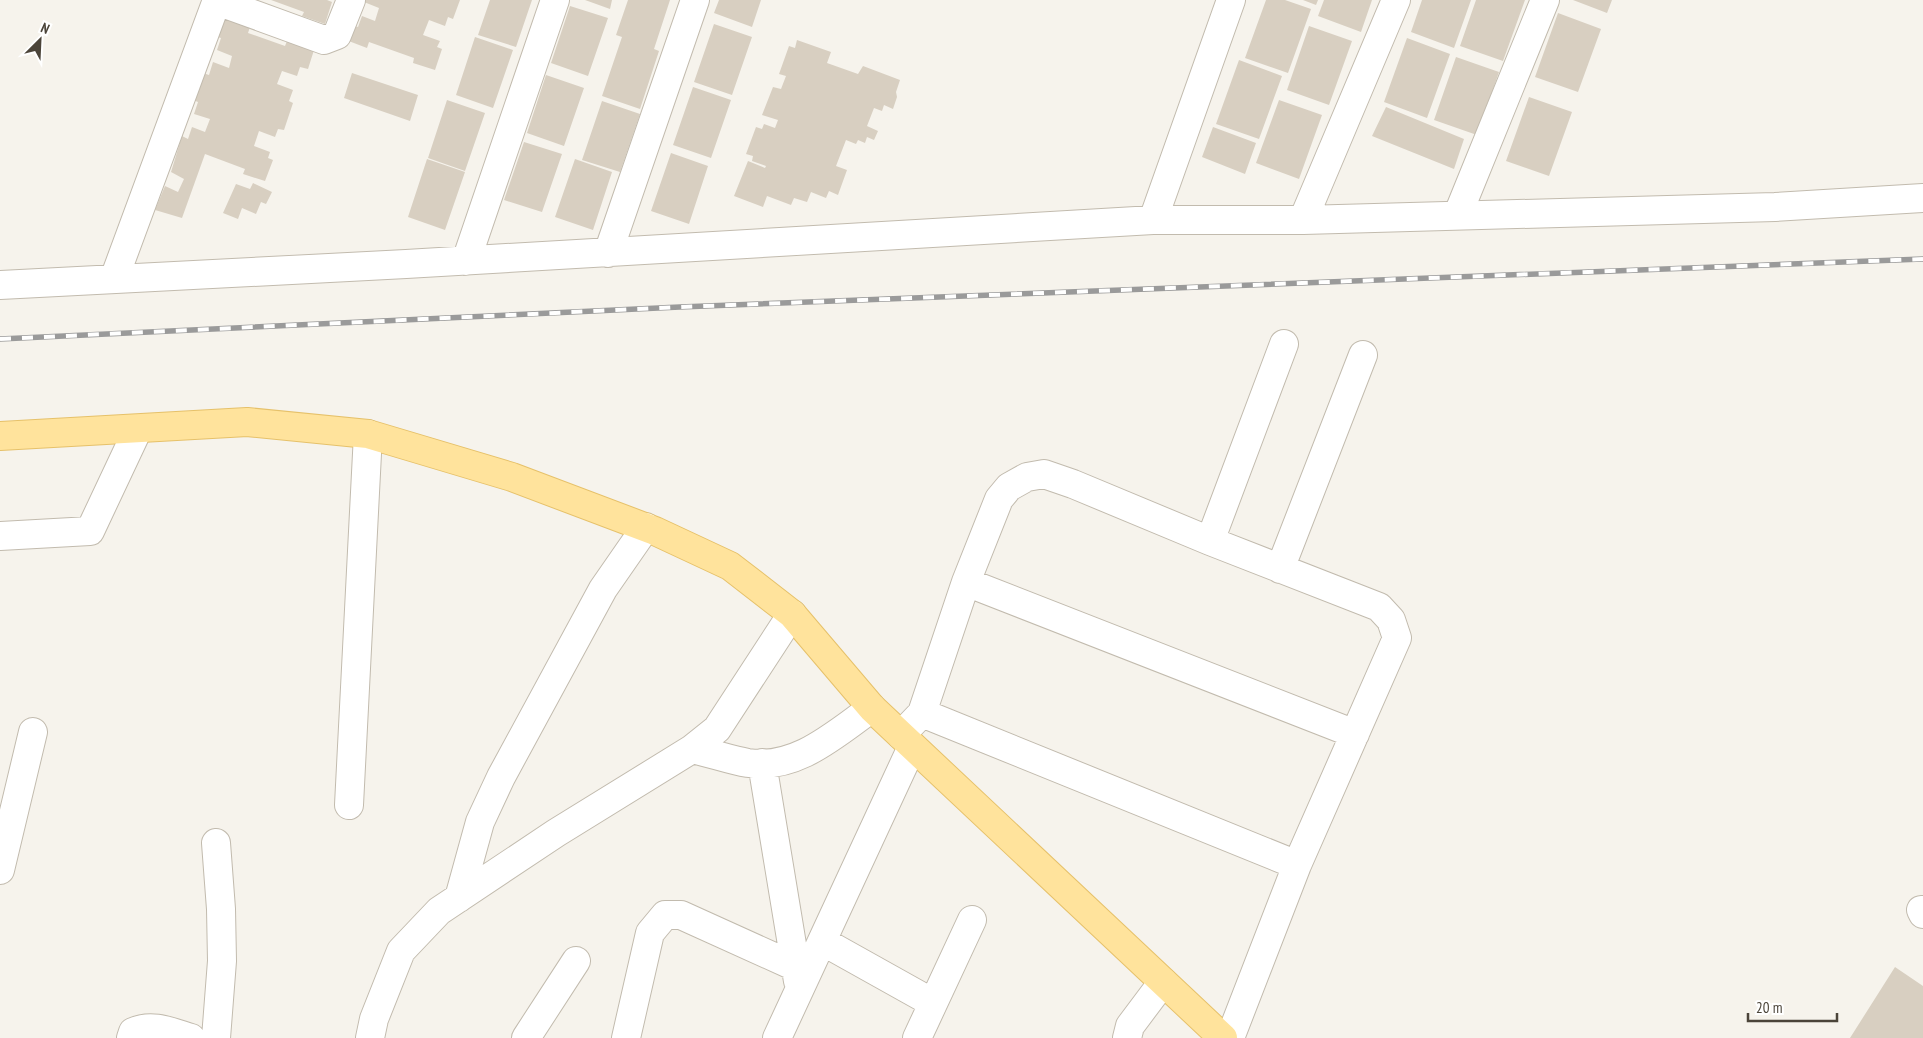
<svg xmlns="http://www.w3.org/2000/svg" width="1923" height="1038" viewBox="0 0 1923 1038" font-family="'PT Sans Narrow',sans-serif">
  <rect width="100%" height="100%" fill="#f6f3ec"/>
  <path fill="#d8cfc1" d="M271 0H327L332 2 325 24 302 16 304 12Z
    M365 0H460L453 19 448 17 445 26 429 20 423 35 440 41 437 47 442 49 435 70 413 63 414 58 369 42 367 48 346 40 352 25 358 27 362 16 375 21 379 8 364 2Z
    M490 0H532L516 47 478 35Z
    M585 0H612L610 9Z
    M628 0H670L654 49 659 51 640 109 602 96 622 37 616 35Z
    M719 0H761L752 27 714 13Z
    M1266 0H1285L1311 9 1288 73 1245 58Z
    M1303 0H1318L1316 5Z
    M1324 0H1372L1361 32 1318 16Z
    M1422 0H1471L1454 48 1411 32Z
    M1476 0H1525L1503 61 1460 46Z
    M1573 0H1612L1607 13Z
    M570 6 608 18 588 76 551 63Z
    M1558 13 1601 29 1578 92 1535 77Z
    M221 17 250 27 248 33 285 46 287 41 314 50 308 69 300 67 297 76 282 71 277 84 293 90 289 101 293 103 284 130 278 129 275 137 259 131 254 146 270 152 268 158 273 160 265 181 243 174 245 169 205 154 182 218 155 210 165 186 178 192 184 179 171 172 182 136 188 139 192 127 205 132 210 119 194 114 198 102 193 100 203 73 209 75 213 62 229 68 232 56 217 50 221 38 214 36Z
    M714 24 752 37 732 95 694 82Z
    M1309 26 1352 41 1329 105 1287 90Z
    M475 37 513 50 493 108 456 95Z
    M1407 38 1450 54 1427 118 1384 102Z
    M797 40 831 52 827 63 858 74 863 66 900 80 896 92 897 97 893 109 884 105 882 111 874 108 867 126 878 131 874 140 867 137 865 143 858 140 856 144 846 140 836 166 847 170 838 195 829 191 826 198 811 192 807 202 794 198 791 205 767 196 763 207 734 196 748 161 765 168 766 166 752 161 753 156 746 154 756 127 762 129 764 124 775 128 778 120 762 115 773 87 781 89 786 76 779 74 789 46 795 48Z
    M1456 57 1499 72 1477 135 1434 120Z
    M1239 60 1282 76 1259 139 1216 124Z
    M352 73 418 95 410 121 344 98Z
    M546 75 584 88 564 146 527 133Z
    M693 87 731 100 711 158 673 145Z
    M1529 97 1572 112 1549 176 1506 161Z
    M447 100 485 113 465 171 428 158Z
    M1279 100 1322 115 1299 179 1256 163Z
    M602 101 640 114 620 172 582 160Z
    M1386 107 1464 139 1454 169 1372 136Z
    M1213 127 1256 143 1245 174 1202 157Z
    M524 142 562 154 542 212 504 200Z
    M671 153 708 166 689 224 651 211Z
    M427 159 465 172 445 230 408 217Z
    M575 159 612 172 593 230 555 217Z
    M253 183 272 192 266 204 261 202 256 214 242 208 238 219 223 213 236 184 250 189Z
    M1895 967 1923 986V1038H1850Z"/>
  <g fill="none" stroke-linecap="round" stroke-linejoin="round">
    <g stroke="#c2bbae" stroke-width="30">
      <path id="minor" d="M217 1 324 40 337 35 351 0
        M1458 214 1545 0
        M1153 220 1231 0
        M1303 220 1396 0
        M608 253 695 0
        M466 261 555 0
        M114 279 217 0
        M0 285 406 264 1153 220H1303L1775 207 1923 198
        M0 536 90 531 138 429
        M1210 541 1284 344
        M1280 569 1363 355
        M966 582 1355 734
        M922 713 1297 865
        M901 735 922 713 966 582 999 499 1009 487 1027 477 1044 474 1073 484 1210 541 1379 607 1391 620 1397 638 1297 865 1230 1038
        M692 749C711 753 730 760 748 763 797 770 835 734 872 708
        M762 763 798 981
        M349 805 368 434
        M216 843 221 909 222 961 216 1038
        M0 870 33 732
        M459 898 480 822 501 777 603 589 646 527
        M1921 910 1923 914
        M822 941 933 1003
        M131 1038 133 1032C152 1023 171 1032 191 1038
        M370 1038 374 1019 401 951 439 911 556 833 692 749 717 729 792 614
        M526 1038 576 961
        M626 1038 650 933 665 915H681L796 967
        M777 1038 912 747
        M917 1038 972 920
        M1127 1038 1130 1026 1163 982"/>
    </g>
    <g stroke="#e6c16a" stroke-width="30">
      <path id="major" d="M0 436 247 422 368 434 512 477 655 531 730 566 792 614 872 708 1223 1038"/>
    </g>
    <use href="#minor" stroke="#fff" stroke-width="28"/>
    <use href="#major" stroke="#ffe39c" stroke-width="28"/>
    <g stroke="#9a9a9a" stroke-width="5.5">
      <path id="rail" d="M0 339 680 307 1923 259"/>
    </g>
    <use href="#rail" stroke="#fff" stroke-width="4" stroke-dasharray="11" stroke-linecap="butt"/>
  </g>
  <g transform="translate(40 40) rotate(24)" stroke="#ffffff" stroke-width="4" paint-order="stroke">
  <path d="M0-4L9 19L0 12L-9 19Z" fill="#4b4439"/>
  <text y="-8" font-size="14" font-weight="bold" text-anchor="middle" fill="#4b4439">N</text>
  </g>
  <path d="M1748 1013v8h89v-8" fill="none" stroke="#4b4439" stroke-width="2.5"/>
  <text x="1756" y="1013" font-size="15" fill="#4b4439" stroke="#ffffff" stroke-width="4" paint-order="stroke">20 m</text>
</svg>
